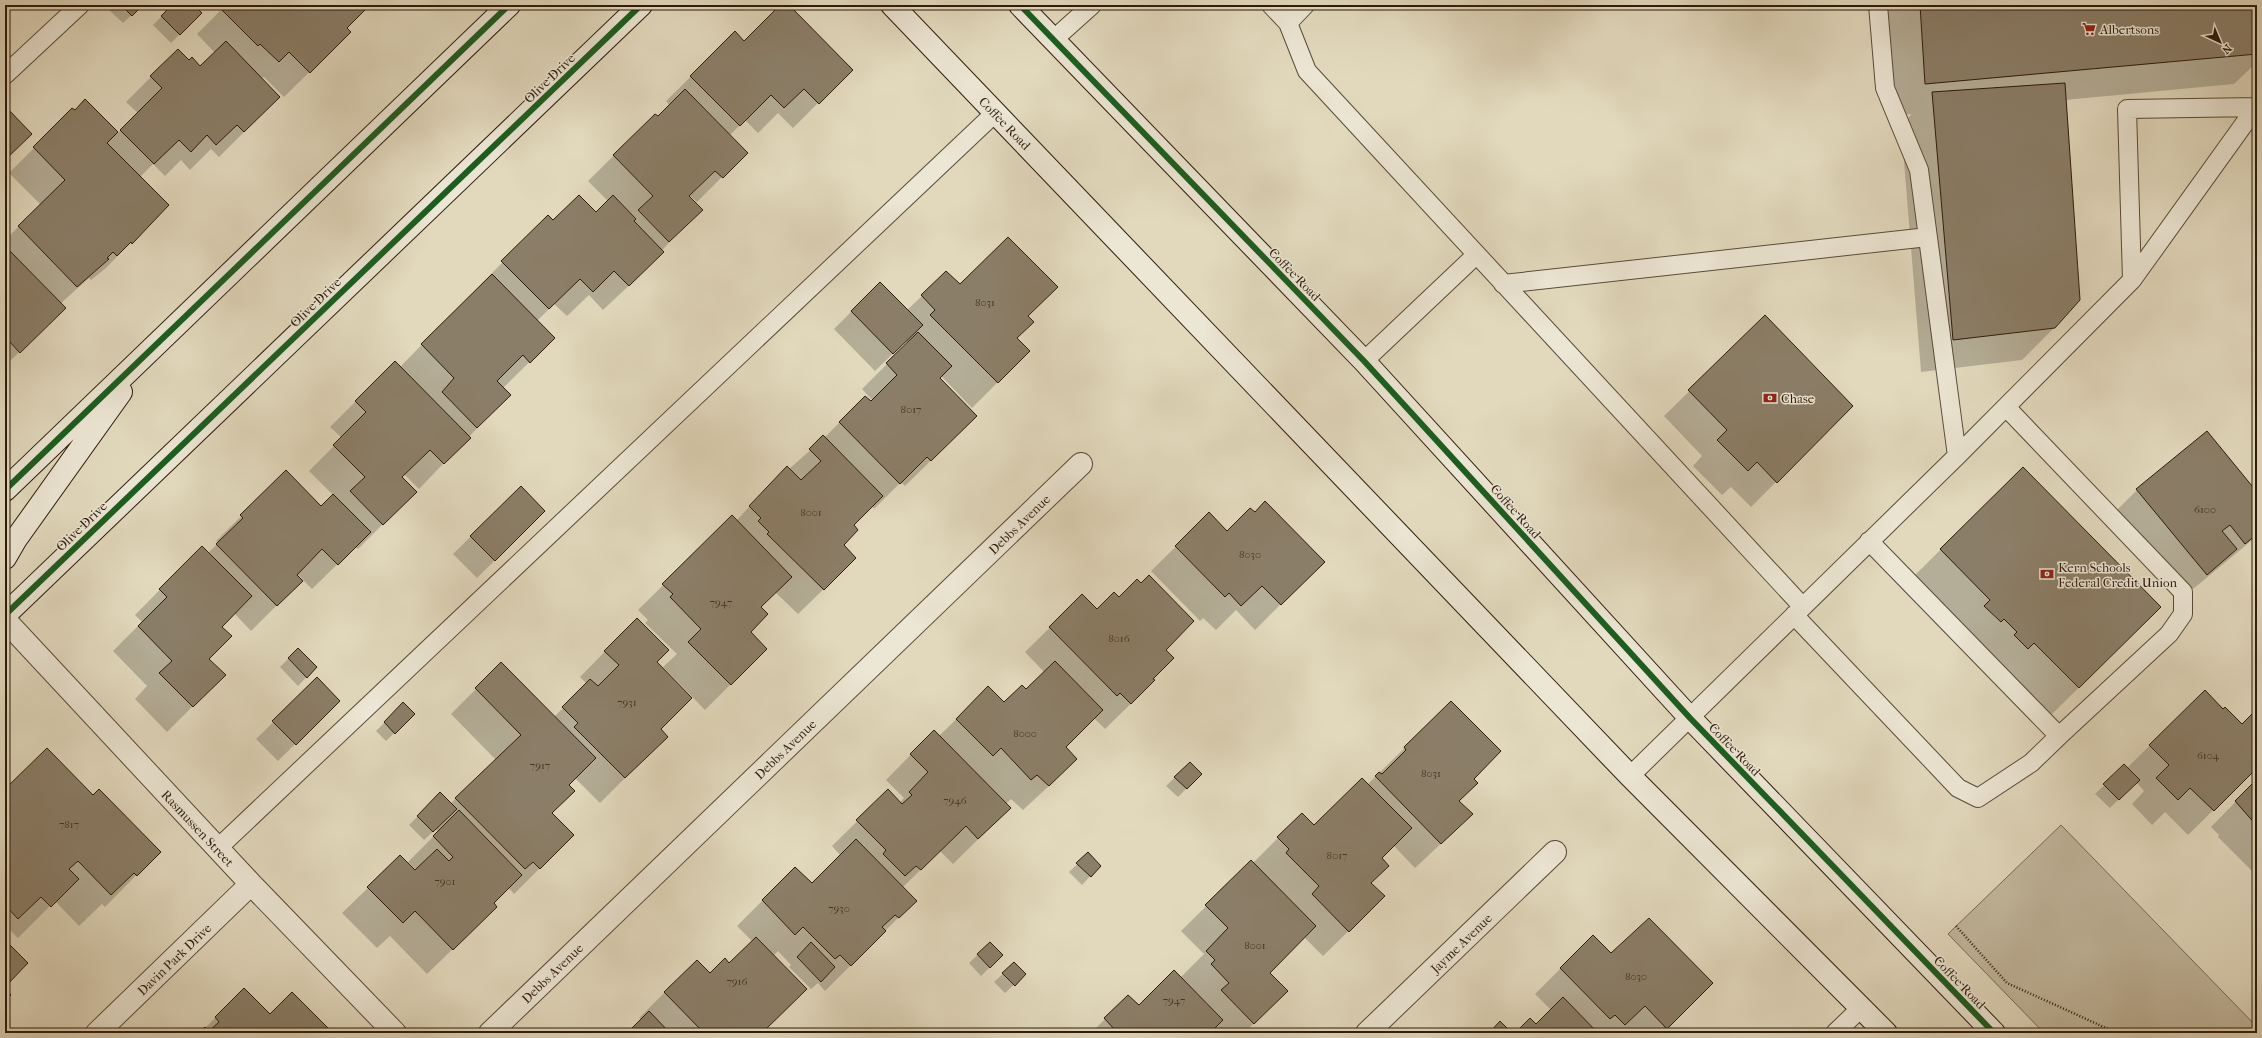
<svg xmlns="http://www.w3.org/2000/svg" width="2262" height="1038" viewBox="0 0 2262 1038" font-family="'IM FELL French Canon',serif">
  <rect width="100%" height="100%" fill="#e2d9bd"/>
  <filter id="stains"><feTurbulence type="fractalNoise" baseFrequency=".005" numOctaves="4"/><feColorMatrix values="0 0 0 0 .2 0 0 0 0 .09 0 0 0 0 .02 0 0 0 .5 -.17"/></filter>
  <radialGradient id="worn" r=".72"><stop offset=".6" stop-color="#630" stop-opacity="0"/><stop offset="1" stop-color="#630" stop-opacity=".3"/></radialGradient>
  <path fill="#c3b99f" stroke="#786a55" d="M2061 825 2257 1027V1033H2044L1948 934Z"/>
  <path fill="#0003" d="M112 5H142L123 23 108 9Z
    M173 5H193L201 13 171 43 153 25Z
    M226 5H368L346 28 350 32 284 97 264 77 261 79 279 97 219 157 211 149 190 170 181 160 165 176 153 164 140 177 167 205 106 268 91 280 89 278 60 304 64 308 5 366V240L41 205 9 173 73 109 75 111 85 100 118 133 138 113 126 102 178 50 189 62 200 67 215 53 197 34Z
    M782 5H787L851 70 793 128 778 113 758 133 745 120 729 136 746 153 697 202 689 195 688 196 676 235 638 277 603 310 589 295 567 316 554 304 537 321 554 338 503 388 509 395 419 489 404 474 401 477 415 492 358 549 355 547 312 589 297 574 295 575 301 581 251 631 234 613 221 627 208 659 224 675 167 732 135 699 147 686 113 651 142 622 135 615 202 547 208 553 218 543 216 541 286 472 321 507 333 495 309 471 342 438 330 427 395 362 400 367 548 216 553 221 596 213 608 201 588 181 655 115 658 118 670 106 666 101 735 33 744 42Z
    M1886 5H2257V62L2234 84 2065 100 2054 328 2022 360 1921 372 1901 124 1912 114 1894 116Z
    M880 283 907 310 922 296 960 286 1027 317 1016 338 1029 351 972 408 941 376 939 378 976 416 905 486 901 482 874 509 872 506 853 525 842 545 830 583 798 614 775 592 760 607 749 632 766 649 705 710 663 667 677 654 645 623 648 620 638 610 732 517 736 521 762 493 824 438 865 397 871 403 873 401 862 389 908 343 906 341 875 371 834 329Z
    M1765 317 1852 406 1751 507 1731 487 1722 495 1693 466 1702 456 1664 416Z
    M2023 468 2128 639 2047 719 1909 581Z
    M521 487 544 511 477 578 453 554Z
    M2137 490 2257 493V536L2181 599 2112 515Z
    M1209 514 1227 532 1323 562 1255 630 1236 610 1216 630 1203 618 1200 621 1151 571Z
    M1082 596 1097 610 1164 650 1152 679 1154 681 1105 729 1094 718 1065 747 1051 784 1023 810 1011 799 1006 804 1010 808 953 864 940 851 902 888 915 901 825 991 818 983 811 989 789 967 791 965 778 951 773 956 761 1033H629L642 1020 639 1018 696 961 710 975 729 964 753 942 737 926 795 868 812 884 841 856 832 846 888 791 899 803 904 798 886 780 934 731 939 736 988 688 1004 703 1026 691 1045 673 1025 652Z
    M637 619 655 663 659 729 666 737 600 803 575 778 568 785 551 813 573 835 514 894 508 887 492 903 496 907 427 974 390 936 377 948 342 913 400 857 415 872 416 870 408 862 438 832 436 829 424 840 409 825 440 794 450 804 496 760 451 714 501 664 554 717 587 684 580 677Z
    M298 649 316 667 298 686 280 667Z
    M317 679 339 701 278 761 256 739Z
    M2205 691 2242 726 2257 710V767L2188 835 2165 812 2152 825 2132 804 2144 791 2136 782 2110 808 2095 794 2124 766 2127 768Z
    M1451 702 1472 779 1458 801 1446 839 1415 868 1393 845 1380 858 1370 884 1384 896 1323 956 1304 937 1269 973 1287 991 1244 1033H1213L1211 1031 1208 1033H1091L1128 996 1139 1007 1180 978 1204 954 1181 931 1251 862 1253 863 1278 838 1314 827 1367 785Z
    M403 704 414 714 386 741 376 731Z
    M1190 763 1201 774 1178 797 1166 786Z
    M2254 783 2257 786V876L2218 837 2219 835 2211 827Z
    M5 790 93 796 159 852 105 907 102 904 79 926 55 901 18 938 8 928 5 931Z
    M1088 854 1100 866 1082 885 1069 872Z
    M1593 936 1611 954 1712 983 1662 1033H1621L1619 1031 1616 1033H1516L1536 1025 1551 1010 1535 994Z
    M990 943 1002 955 981 976 969 963Z
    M1014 963 1025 974 1005 993 994 982Z
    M244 989 270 1015 332 1033H200Z"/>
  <path fill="#8b7e68" stroke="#2d1b0b" d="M121 5H143L132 16Z
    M172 5H194L202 13 180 35 161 16Z
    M225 5H370L347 28 351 32 310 73 289 52 279 62 260 44 258 46 221 9Z
    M780 5H789L853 70 819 104 804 89 784 108 771 95 740 126 690 76 735 31 744 41Z
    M1920 5H2257V54L1925 84Z
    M226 41 280 97 244 132 237 125 216 145 207 135 191 152 179 140 154 164 120 130 162 88 150 76 178 49 189 60 192 57 200 66Z
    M2065 83 2080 300 2055 328 1953 340 1932 92Z
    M685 89 748 153 723 178 715 171 689 196 703 210 669 242 638 210 653 196 613 155 655 114 658 116Z
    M85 99 118 132 107 143 169 205 132 244 131 242 117 256 113 252 107 258 109 259 77 287 18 226 65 180 33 147 72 108 75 110Z
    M5 106 32 134 5 160Z
    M579 195 596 212 613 195 636 219 634 221 664 252 629 286 614 271 593 292 580 279 549 309 501 261 548 215 553 220Z
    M1008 237 1058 287 1028 316 1034 322 1017 338 1030 351 998 383 930 315 935 310 921 295 946 271 960 284Z
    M5 246 66 308 20 353 9 341 5 345Z
    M492 274 555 338 530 363 523 355 497 381 511 395 477 428 442 392 454 378 421 344Z
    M880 282 923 325 893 354 851 311Z
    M1765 315 1853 406 1777 483 1757 462 1748 471 1717 440 1727 430 1688 390Z
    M918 332 952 366 940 378 977 416 931 461 927 457 900 484 839 422 865 396 871 401 897 375 886 363Z
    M395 361 471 438 444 464 430 450 402 477 417 492 383 525 350 491 365 477 333 445 366 412 355 401Z
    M2207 431 2257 492V534L2245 544 2230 525 2222 531 2237 549 2207 575 2136 489Z
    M823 435 883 496 854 525 858 530 844 545 856 558 824 590 767 534 769 532 758 521 761 518 749 506 787 466 801 480 821 461 809 449Z
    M2023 467 2161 607 2079 688 2034 643 2028 649 2014 635 2017 632 2004 619 2001 622 1984 606 1990 600 1940 549Z
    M286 470 321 506 333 494 371 532 338 565 322 549 297 575 303 581 277 606 216 544 243 518 240 515Z
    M521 486 545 511 495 561 470 536Z
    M1265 501 1325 562 1281 605 1262 586 1241 606 1229 593 1225 597 1175 546 1209 512 1227 531 1250 508 1255 512Z
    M732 515 792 577 761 607 768 614 751 632 767 649 731 685 688 642 701 629 670 597 673 594 662 584Z
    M202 546 252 596 222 627 232 636 209 659 226 675 193 707 159 673 172 661 138 626 167 597 159 589Z
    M1149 575 1194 621 1166 650 1174 658 1153 679 1155 680 1131 704 1120 693 1117 696 1049 627 1082 594 1097 609 1114 592 1119 597 1137 579 1141 583Z
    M637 618 669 650 657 662 692 698 661 729 668 737 625 778 574 727 578 723 562 707 590 679 598 686 619 665 604 651Z
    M298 648 317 667 307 678 288 658Z
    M1055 661 1103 710 1066 747 1077 759 1049 786 1037 775 1031 780 1001 748 993 756 956 719 988 686 1004 702 1022 685 1026 689Z
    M501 662 596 758 569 785 575 791 552 813 574 835 540 869 533 862 525 869 455 798 521 735 475 688Z
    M317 677 340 701 296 745 272 721Z
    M2205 690 2223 709 2225 707 2242 724 2257 709V768L2214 811 2190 788 2178 800 2156 778 2169 765 2149 745Z
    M1451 701 1501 751 1474 779 1478 783 1459 801 1473 814 1441 844 1375 776 1379 772 1382 774 1406 750 1404 747Z
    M403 702 415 714 395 734 384 722Z
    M934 730 1011 808 978 839 966 826 921 870 916 866 905 876 883 854 886 850 856 820 888 789 902 804 912 795 909 792 928 772 910 754Z
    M47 748 93 795 99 789 161 852 137 876 134 873 111 895 78 861 69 869 79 879 51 907 41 897 18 919 5 905V789Z
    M1190 762 1202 774 1187 789 1174 777Z
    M2124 764 2140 780 2119 800 2103 784Z
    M1362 778 1412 828 1382 858 1389 866 1371 883 1385 896 1349 932 1312 894 1319 886 1286 853 1289 849 1277 837 1302 813 1314 825Z
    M2254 782 2257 784V826L2235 801Z
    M440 792 457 809 433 832 417 816Z
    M459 810 522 875 494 903 497 907 453 950 415 911 403 923 367 887 400 855 415 870 437 849 449 861 453 857 433 836Z
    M856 839 917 901 899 918 895 915 882 927 886 931 851 966 840 955 835 959 803 927 795 935 762 900 795 867 812 883Z
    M1088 852 1101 866 1091 877 1076 863Z
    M1251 860 1316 926 1270 973 1288 991 1254 1024 1221 990 1229 983 1211 964 1215 960 1206 951 1228 928 1205 905Z
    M1649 918 1713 983 1667 1029 1645 1006 1625 1025 1615 1015 1610 1019 1560 968 1593 935 1611 953Z
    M756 937 807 989 762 1033H704L664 992 697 960 710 973 725 958 729 963Z
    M5 940 28 963 5 987Z
    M811 942 835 967 821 982 797 957Z
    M990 942 1003 955 990 968 977 954Z
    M1014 962 1026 974 1015 986 1002 973Z
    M1174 970 1223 1020 1210 1033H1112L1115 1030 1104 1018 1128 995 1139 1005Z
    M5 988 11 995 5 1001Z
    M244 988 270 1014 292 992 333 1033H198L205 1027 209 1031 219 1022 215 1017Z
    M1563 997 1598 1033H1515L1530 1018 1536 1024Z
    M649 1011 670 1033H627Z
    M1500 1021 1512 1033H1489Z"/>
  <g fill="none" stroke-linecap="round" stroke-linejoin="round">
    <g stroke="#5a4a38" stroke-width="20">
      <path id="lane" d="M1271 5 1288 23 1307 71 1803 607
        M1878 5 1885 88 1919 170 1957 456
        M1288 23 1305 5
        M1053 40 1092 5
        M5 75 80 5
        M2132 280 2127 109 2257 107
        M1503 284 1928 237
        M1364 361 1476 255
        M2006 407 2183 592V614L2169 634 2059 736
        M1794 615 1958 788 1978 798 2031 763 2059 736 1869 541
        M1630 776 1957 456 2132 280 2257 106
        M218 848 995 113
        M1835 1033 1861 1008"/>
    </g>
    <g stroke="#5a4a38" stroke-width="24">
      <path id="street" d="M5 620 251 884 395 1033
        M97 1033 251 884
        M490 1033 1081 464
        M1367 1033 1555 852"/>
    </g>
    <g stroke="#2d1b0b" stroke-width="24">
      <path id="secondary" d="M892 5 1630 776 1886 1033
        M1020 5 1364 361 1690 718 1994 1033
        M5 490 509 5
        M5 558 16 539 121 392
        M5 615 641 5"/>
    </g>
    <path stroke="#2d1b0b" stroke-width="2.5" stroke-dasharray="1 2" stroke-linecap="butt" d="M1956 926 2007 983 2117 1033"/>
    <use href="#lane" stroke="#ece6d4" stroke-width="18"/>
    <use href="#street" stroke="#ece6d4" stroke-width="22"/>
    <use href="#secondary" stroke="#ece6d4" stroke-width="22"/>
    <g stroke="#ece6d4" stroke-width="8">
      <path id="cycleway" d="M1020 5 1364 361 1690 718 1994 1033
        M5 490 509 5
        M5 615 641 5"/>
    </g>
    <use href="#cycleway" stroke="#1b5e20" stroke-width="6"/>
  </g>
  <defs>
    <g id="supermarket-bare" transform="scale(1.08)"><path d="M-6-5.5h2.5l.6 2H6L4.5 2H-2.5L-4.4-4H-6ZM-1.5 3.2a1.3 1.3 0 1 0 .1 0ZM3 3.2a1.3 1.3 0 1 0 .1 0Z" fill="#8f2418" stroke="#ece6d4" stroke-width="2.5" paint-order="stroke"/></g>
    <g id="bank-bare" transform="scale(1.08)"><path d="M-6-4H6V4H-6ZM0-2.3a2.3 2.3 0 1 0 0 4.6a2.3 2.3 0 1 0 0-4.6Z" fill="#8f2418" stroke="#ece6d4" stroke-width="2.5" paint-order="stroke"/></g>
  </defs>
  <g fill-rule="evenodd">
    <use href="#supermarket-bare" x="2089" y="29"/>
    <use href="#bank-bare" x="1770" y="398"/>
    <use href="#bank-bare" x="2047" y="574"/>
  </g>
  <g text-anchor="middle" stroke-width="3" stroke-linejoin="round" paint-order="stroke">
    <g font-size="11" fill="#443422">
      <text x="985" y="306">8031</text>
      <text x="911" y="413">8017</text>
      <text x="2205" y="513">6100</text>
      <text x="811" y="516">8001</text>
      <text x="1250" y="558">8030</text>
      <text x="721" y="606">7947</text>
      <text x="1119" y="642">8016</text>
      <text x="627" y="706">7931</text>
      <text x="1025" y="737">8000</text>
      <text x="2208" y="759">6104</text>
      <text x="540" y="769">7917</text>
      <text x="1431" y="777">8031</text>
      <text x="955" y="804">7946</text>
      <text x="69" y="828">7817</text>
      <text x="1337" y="859">8017</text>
      <text x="445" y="885">7901</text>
      <text x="839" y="912">7930</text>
      <text x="1255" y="949">8001</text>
      <text x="1636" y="980">8030</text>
      <text x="737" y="985">7916</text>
      <text x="1174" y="1004">7947</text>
    </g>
    <g font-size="13" fill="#2d1b0b" stroke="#ece6d4" text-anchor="start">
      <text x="2100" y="34">Albertsons</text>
      <text x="1781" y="403">Chase</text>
      <text x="2058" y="572">Kern Schools<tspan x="2058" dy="15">Federal Credit Union</tspan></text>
    </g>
    <g font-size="13" fill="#2d1b0b" stroke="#ece6d4">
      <text transform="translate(549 78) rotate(-44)" y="5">Olive Drive</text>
      <text transform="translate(1005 123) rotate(46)" y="5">Coffee Road</text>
      <text transform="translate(1295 274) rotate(46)" y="5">Coffee Road</text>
      <text transform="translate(315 302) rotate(-44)" y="5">Olive Drive</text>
      <text transform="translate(1516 511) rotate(48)" y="5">Coffee Road</text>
      <text transform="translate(1019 524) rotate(-44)" y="5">Debbs Avenue</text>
      <text transform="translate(81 526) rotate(-44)" y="5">Olive Drive</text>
      <text transform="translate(785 749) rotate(-44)" y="5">Debbs Avenue</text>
      <text transform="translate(1735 749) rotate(46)" y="5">Coffee Road</text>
      <text transform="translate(198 828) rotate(47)" y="5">Rasmussen Street</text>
      <text transform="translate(1461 943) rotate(-44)" y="5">Jayme Avenue</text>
      <text transform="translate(174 959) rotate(-44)" y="5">Davin Park Drive</text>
      <text transform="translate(552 973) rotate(-44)" y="5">Debbs Avenue</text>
      <text transform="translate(1960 982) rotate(46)" y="5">Coffee Road</text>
    </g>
  </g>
  <rect width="2262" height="1038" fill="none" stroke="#e2d9bd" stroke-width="20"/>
  <rect x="6" y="6" width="2250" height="1026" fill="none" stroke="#2d1b0b" stroke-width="2"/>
  <rect x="10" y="10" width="2242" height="1018" fill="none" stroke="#2d1b0b"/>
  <g transform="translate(2220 42) rotate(136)" stroke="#ece6d4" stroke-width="3" paint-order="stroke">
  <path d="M0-3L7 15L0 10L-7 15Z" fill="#2d1b0b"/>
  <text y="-6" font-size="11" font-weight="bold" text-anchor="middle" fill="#2d1b0b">N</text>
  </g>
  <rect width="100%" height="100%" filter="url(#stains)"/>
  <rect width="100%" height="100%" fill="url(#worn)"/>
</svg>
